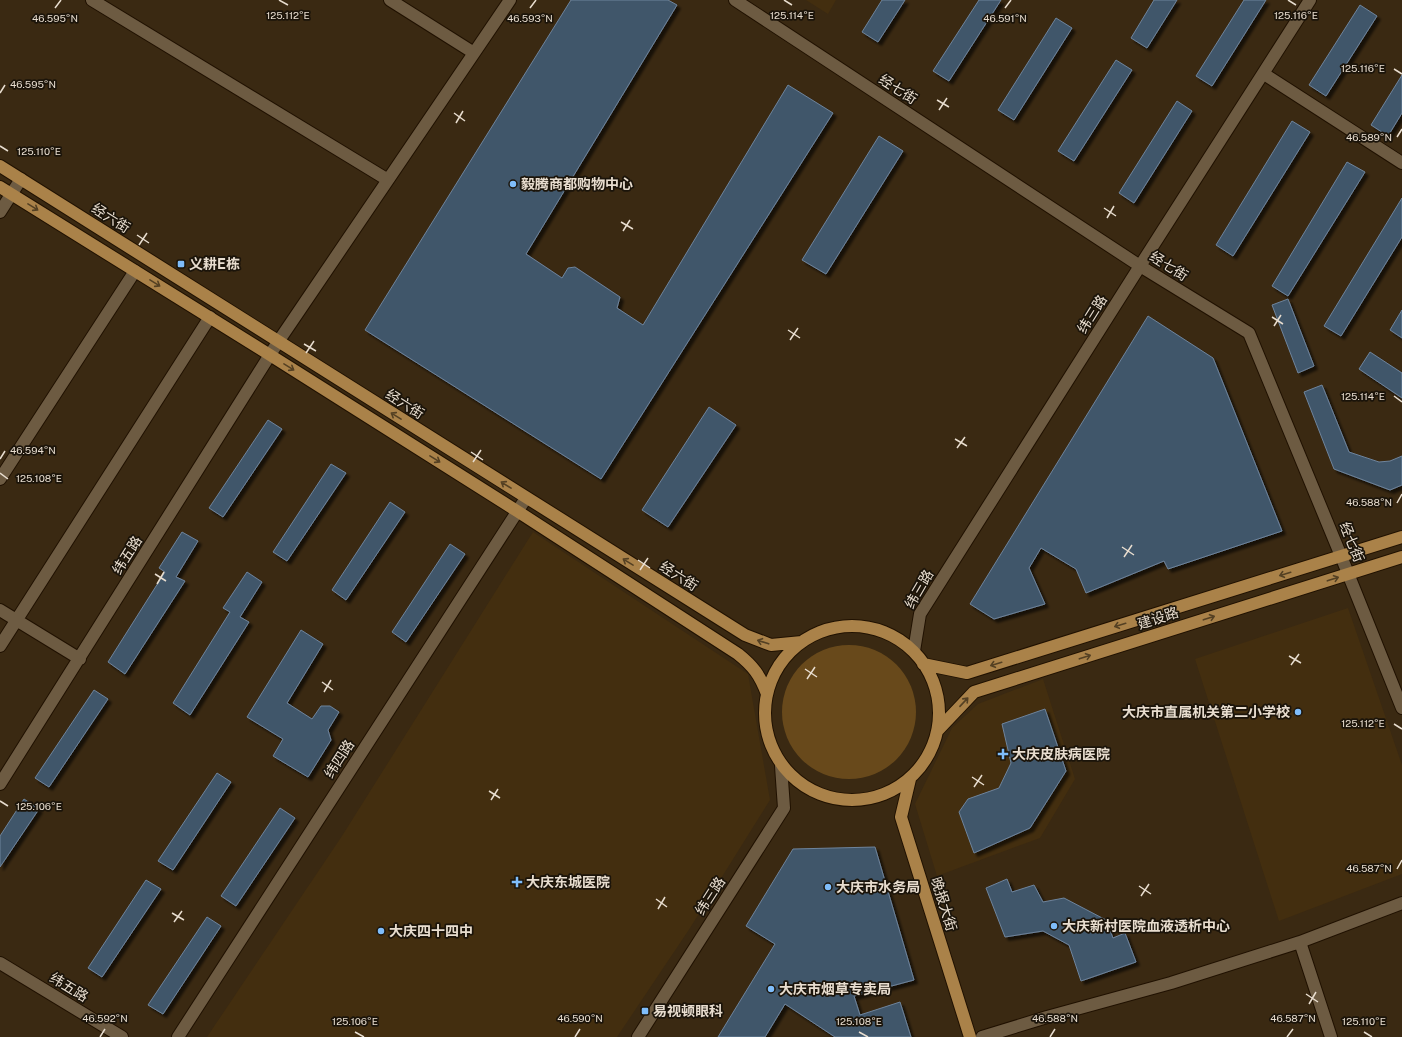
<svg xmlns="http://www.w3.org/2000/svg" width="1402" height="1037" viewBox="0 0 1402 1037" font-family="'Public Sans','Noto Sans SC',sans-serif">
  <defs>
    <filter id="shadow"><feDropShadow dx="3.5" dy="3.5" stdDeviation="1" flood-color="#0009"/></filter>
  </defs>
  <rect width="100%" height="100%" fill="#3a2912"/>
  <path fill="#432e0f" d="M806 0H836L828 14Z
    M533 532 748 674 770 800 690 928 617 1037H207L342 836Z
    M1348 608 1402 765V874L1279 921 1195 659Z
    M1043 679 1075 779 1040 838 937 876 915 804 952 728 978 704Z"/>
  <path fill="#68491b" d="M782 712a67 67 0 1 1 134 0a67 67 0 1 1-134 0Z"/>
  <path fill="#41566b" stroke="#6e849c" filter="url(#shadow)" d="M571 0H668L677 5 526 254 562 278 568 268 575 267 620 297 617 308 643 325 788 85 833 113 601 479 365 330Z
    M882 0H905L878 42 862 32Z
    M979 0H1001L949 81 933 71Z
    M1154 0H1177L1147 48 1131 38Z
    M1244 0H1266L1212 86 1196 76Z
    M1360 5 1377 16 1326 96 1309 85Z
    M1056 18 1072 28 1014 120 998 110Z
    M1116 60 1132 70 1074 161 1058 151Z
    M1402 75V113L1388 136 1371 125Z
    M1177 101 1192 111 1134 203 1119 193Z
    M1292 121 1310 132 1233 256 1216 245Z
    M879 136 903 151 826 274 802 260Z
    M1347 162 1365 172 1288 296 1272 286Z
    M1402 198V237L1341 336 1324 326Z
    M1288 299 1314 366 1298 373 1272 305Z
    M1402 310V338L1390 330Z
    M1148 316 1213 358 1282 531 1168 569 1164 561 1086 593 1076 569 1041 548 1029 568 1045 604 994 619 970 604Z
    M1370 352 1402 373V398L1359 369Z
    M1322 385 1349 452 1379 462 1390 461 1402 456V485L1390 490 1334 469 1304 392Z
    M709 407 736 425 668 527 642 510Z
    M268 420 282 429 223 517 209 508Z
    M331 464 346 473 287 561 273 552Z
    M390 502 405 512 346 600 332 590Z
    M182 532 198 541 176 577 185 581 125 674 108 662 165 572 159 568Z
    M450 544 465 554 406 642 392 632Z
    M247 572 262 582 240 617 249 622 190 715 173 703 230 612 223 608Z
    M301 630 323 644 287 703 312 719 321 706H330L339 712 328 730 331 740 308 777 273 756 283 739 247 717Z
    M94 690 108 699 49 787 35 778Z
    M1045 709 1066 771 1030 828 974 853 959 812 968 799 999 788 1011 763 1002 724Z
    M217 773 231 782 173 870 158 861Z
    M24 799 39 809 0 867V836Z
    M280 808 295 818 236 906 221 896Z
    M875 847 914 980 854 996 860 1015 900 1002 911 1037H835L785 1004 765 1037H718L775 944 746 926 793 849Z
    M1007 879 1012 892 1034 885 1043 902 1064 898 1106 920 1113 938 1125 933 1136 962 1081 981 1069 945 1043 931 1005 937 986 888Z
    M146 880 161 889 102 977 88 968Z
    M207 917 221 926 163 1014 148 1005Z"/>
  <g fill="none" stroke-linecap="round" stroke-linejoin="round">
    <g stroke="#201100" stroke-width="14">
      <path id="minor" d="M92 0 388 180
        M390 0 474 53
        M735 0 1140 266 1249 333 1341 556 1402 708
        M1264 74 1402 163
        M0 212 21 179
        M0 479 135 271
        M0 610 80 659
        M0 646 210 317
        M914 651 920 614 1140 266 1310 0
        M0 784 278 342 510 0
        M1300 942 1331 1037
        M0 963 122 1037
        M178 1037 526 498
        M638 1037 784 808 781 766
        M982 1037 1047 1017 1171 983 1300 942 1402 903"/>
    </g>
    <g stroke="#201100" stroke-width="14">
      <path id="major" d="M0 166 745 635 771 645 802 642
        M0 187 270 355 517 511 738 654C753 666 760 675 767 694
        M765 713a87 87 0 1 1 174 0a87 87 0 1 1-174 0Z
        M923 664 967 673 1402 537
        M938 730 974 692 1402 557
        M910 779 901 817 970 1037"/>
    </g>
    <use href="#minor" stroke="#6d5b42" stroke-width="12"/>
    <use href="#major" stroke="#aa8249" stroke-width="12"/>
  </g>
  <defs><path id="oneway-shaft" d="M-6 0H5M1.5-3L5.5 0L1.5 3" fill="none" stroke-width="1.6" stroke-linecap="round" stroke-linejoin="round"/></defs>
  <g stroke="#544023">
    <use href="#oneway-shaft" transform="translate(33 207) rotate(32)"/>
    <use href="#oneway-shaft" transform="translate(155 283) rotate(32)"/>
    <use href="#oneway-shaft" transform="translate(289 367) rotate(32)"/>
    <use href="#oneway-shaft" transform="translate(396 416) rotate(-148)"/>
    <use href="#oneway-shaft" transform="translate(435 459) rotate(32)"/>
    <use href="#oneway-shaft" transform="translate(506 485) rotate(-148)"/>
    <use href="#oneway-shaft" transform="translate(628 562) rotate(-148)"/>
    <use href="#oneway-shaft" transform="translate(1285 574) rotate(163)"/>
    <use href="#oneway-shaft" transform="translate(1333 579) rotate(-18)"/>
    <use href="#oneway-shaft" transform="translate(1209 618) rotate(-18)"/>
    <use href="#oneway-shaft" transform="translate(1120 625) rotate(163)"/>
    <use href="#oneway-shaft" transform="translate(763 642) rotate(-162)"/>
    <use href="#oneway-shaft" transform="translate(1085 657) rotate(-18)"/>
    <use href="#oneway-shaft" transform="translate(996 664) rotate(163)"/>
    <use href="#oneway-shaft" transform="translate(964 702) rotate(-47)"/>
  </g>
  <path fill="none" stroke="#e8ddcf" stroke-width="1.5" d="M279 0 288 5M784 0 792 5M1288 0 1296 5M55 8 61 0M530 8 536 0M1005 8 1011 0M1394 69 1402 74M0 93 5 85M937 100 949 107M939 110 947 98M454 113 465 121M456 123 463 111M1397 137 1402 129M0 146 8 151M1104 208 1116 216M1107 218 1114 206M621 222 633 229M623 231 630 220M137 235 149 243M139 245 147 233M1272 317 1283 324M1274 326 1281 315M788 330 800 338M790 340 798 328M304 344 316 351M306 353 314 341M1394 396 1402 402M955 439 967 446M957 448 965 437M471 452 483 460M0 459 5 451M473 462 481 450M0 473 8 479M1397 503 1402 494M1122 547 1134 555M1124 557 1132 545M638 560 650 568M640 570 648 558M155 574 166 581M157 584 164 572M1289 656 1301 663M1291 665 1299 654M805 669 817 677M807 679 815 667M322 682 333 690M324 692 331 680M1394 724 1402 729M972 777 984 785M974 787 982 775M489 791 500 798M491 800 498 789M0 801 8 806M1397 869 1402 860M1139 886 1151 894M1141 896 1149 884M656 899 667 907M658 909 665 897M172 913 184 920M174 922 182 911M1306 994 1318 1002M1309 1004 1316 992M355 1032 364 1037M859 1032 868 1037M1364 1032 1372 1037M100 1037 105 1029M575 1037 580 1029M1050 1037 1055 1029M1287 1037 1293 1029"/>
  <g fill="#7fbdfa" stroke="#1b140a" stroke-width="1.5">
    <circle cx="513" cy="184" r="4"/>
    <rect x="177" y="260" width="8" height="8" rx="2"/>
    <circle cx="1298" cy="712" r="4"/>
    <path d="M1001 748h4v4h4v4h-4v4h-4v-4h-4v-4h4z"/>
    <path d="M515 876h4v4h4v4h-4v4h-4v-4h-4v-4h4z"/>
    <circle cx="828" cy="887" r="4"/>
    <circle cx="1054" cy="926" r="4"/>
    <circle cx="381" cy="931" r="4"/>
    <circle cx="771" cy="989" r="4"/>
    <rect x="641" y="1007" width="8" height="8" rx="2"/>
  </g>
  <g text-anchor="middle" stroke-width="3.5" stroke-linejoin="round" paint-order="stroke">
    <g font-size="14" fill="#e8ddcf" stroke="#1b140a">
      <text transform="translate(898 89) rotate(33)" y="5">经七街</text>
      <text transform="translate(111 218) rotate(32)" y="5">经六街</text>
      <text transform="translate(1169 266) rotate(32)" y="5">经七街</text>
      <text transform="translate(1092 314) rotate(-58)" y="5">纬三路</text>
      <text transform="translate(405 404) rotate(32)" y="5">经六街</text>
      <text transform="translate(1352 542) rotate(68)" y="5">经七街</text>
      <text transform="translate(127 555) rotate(-58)" y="5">纬五路</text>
      <text transform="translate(679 576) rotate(32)" y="5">经六街</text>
      <text transform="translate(919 589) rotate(-60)" y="5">纬三路</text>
      <text transform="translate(1158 618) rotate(-18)" y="5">建设路</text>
      <text transform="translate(339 759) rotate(-57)" y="5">纬四路</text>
      <text transform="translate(710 896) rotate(-57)" y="5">纬三路</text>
      <text transform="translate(944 904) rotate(73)" y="5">晚报大街</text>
      <text transform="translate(69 987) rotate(31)" y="5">纬五路</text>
    </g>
    <g font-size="14" font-weight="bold" fill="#e8ddcf" stroke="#1b140a" text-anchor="start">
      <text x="521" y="189">毅腾商都购物中心</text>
      <text x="189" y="269">义耕E栋</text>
      <text x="1290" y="717" text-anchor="end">大庆市直属机关第二小学校</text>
      <text x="1012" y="759">大庆皮肤病医院</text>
      <text x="526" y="887">大庆东城医院</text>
      <text x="836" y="892">大庆市水务局</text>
      <text x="1062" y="931">大庆新村医院血液透析中心</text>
      <text x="389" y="936">大庆四十四中</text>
      <text x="779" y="994">大庆市烟草专卖局</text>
      <text x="653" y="1016">易视顿眼科</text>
    </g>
  </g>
  <g font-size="10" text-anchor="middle" fill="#e8ddcf" stroke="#1b140a" stroke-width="3.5" stroke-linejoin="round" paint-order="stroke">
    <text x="1296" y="19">125.116°E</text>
    <text x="288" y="19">125.112°E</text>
    <text x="792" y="19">125.114°E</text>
    <text x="55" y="22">46.595°N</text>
    <text x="530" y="22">46.593°N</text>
    <text x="1005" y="22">46.591°N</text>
    <text x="1363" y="72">125.116°E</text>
    <text x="33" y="88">46.595°N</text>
    <text x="1369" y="141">46.589°N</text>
    <text x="39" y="155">125.110°E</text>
    <text x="1363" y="400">125.114°E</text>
    <text x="33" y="454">46.594°N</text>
    <text x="39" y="482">125.108°E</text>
    <text x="1369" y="506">46.588°N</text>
    <text x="1363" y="727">125.112°E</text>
    <text x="39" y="810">125.106°E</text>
    <text x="1369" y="872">46.587°N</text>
    <text x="105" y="1022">46.592°N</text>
    <text x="580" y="1022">46.590°N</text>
    <text x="1055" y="1022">46.588°N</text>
    <text x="1293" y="1022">46.587°N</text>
    <text x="355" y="1025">125.106°E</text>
    <text x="859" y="1025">125.108°E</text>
    <text x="1364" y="1025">125.110°E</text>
  </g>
</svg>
